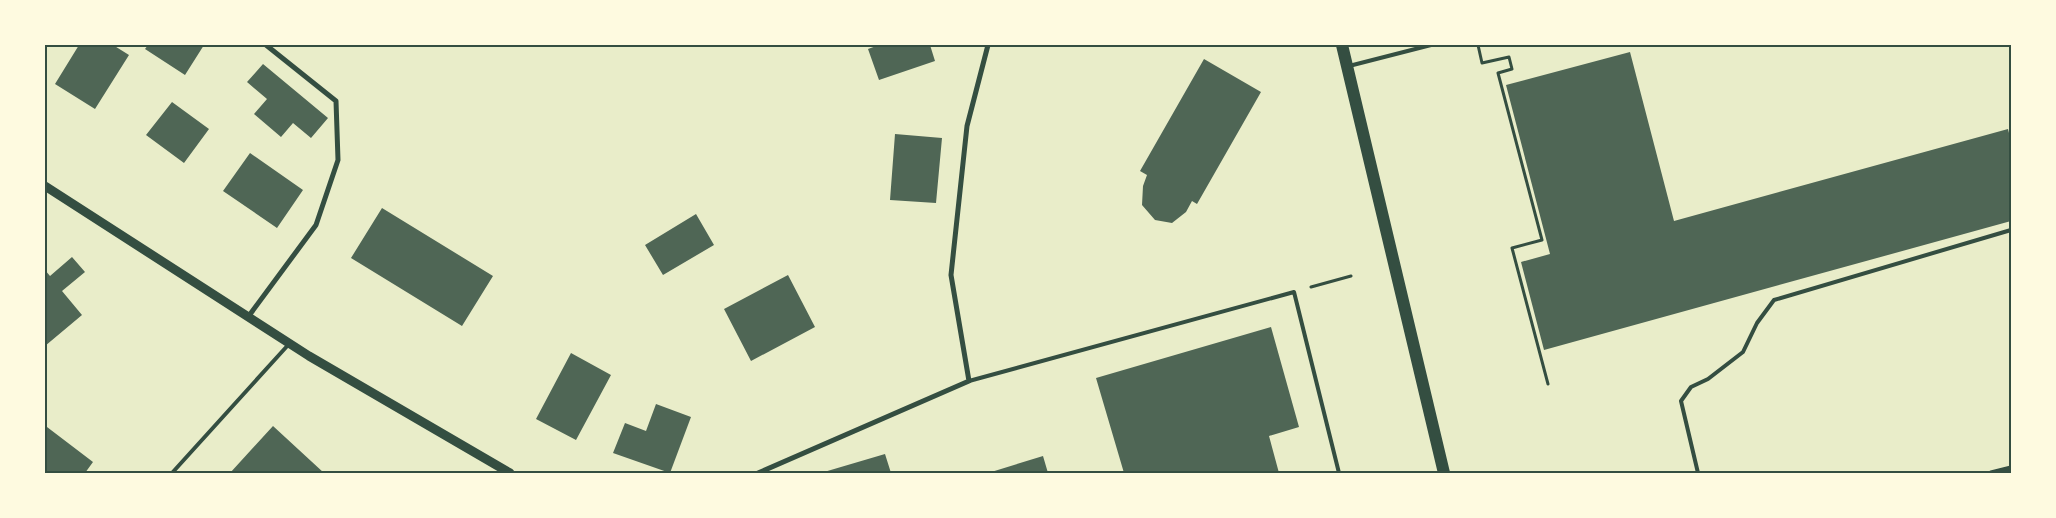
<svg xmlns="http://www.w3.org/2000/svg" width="2056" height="518" viewBox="0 0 2056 518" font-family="'PT Sans Narrow',sans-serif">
  <rect width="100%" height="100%" fill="#e9edc9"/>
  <path fill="#4f6655" d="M79 45H113L129 55 95 109 55 84Z
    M148 45H204L185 75 145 49Z
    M879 45H930L935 61 879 80 868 49Z
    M1630 52 1674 221 2008 129 2011 141V221L1544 350 1521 262 1550 254 1506 85Z
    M1204 59 1261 92 1197 204 1192 201 1186 212 1172 223 1155 220 1142 205 1143 186 1147 175 1140 171Z
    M263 64 328 118 311 138 293 123 281 137 254 114 267 99 247 82Z
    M172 102 209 129 184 163 146 135Z
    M895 134 942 138 936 203 890 200Z
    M250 153 303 190 277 228 223 191Z
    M382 208 493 276 462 326 351 258Z
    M696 214 714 245 663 275 645 245Z
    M72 257 85 272 62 291 82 315 45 346V270L50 276Z
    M788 275 815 327 751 361 724 309Z
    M1271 327 1299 427 1269 436 1279 473H1124L1096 378Z
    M571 353 611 375 576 440 536 419Z
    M656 404 691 417 670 473 613 453 625 423 646 431Z
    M273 426 324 473H230Z
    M47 427 93 462 85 473H45V430Z
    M885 454 891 473H824V472Z
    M1043 456 1048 473H988Z"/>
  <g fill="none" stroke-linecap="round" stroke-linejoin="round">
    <path stroke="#344e41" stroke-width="3" d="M1478 45 1482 63 1509 57 1512 69 1498 73 1542 240 1512 248 1548 384
      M1311 287 1351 276"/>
    <path stroke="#344e41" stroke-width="4" d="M1349 66 1431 45
      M969 381 1294 292 1339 473
      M172 473 289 344
      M1698 473 1681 401 1691 387 1708 379 1743 352 1757 323 1774 300 2011 230"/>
    <path stroke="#344e41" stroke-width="5" d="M248 317 316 225 338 160 336 101 266 45
      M758 473 969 381 951 275 967 126 988 45
      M1991 473 2011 468"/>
    <path stroke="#344e41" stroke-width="9" d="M45 186 309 356 510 473"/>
    <path stroke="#344e41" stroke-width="12" d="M1342 45 1444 473"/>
  </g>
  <rect width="2056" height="518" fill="none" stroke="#fefae0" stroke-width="92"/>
  <rect x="46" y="46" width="1964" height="426" fill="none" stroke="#344e41" stroke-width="2"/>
</svg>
